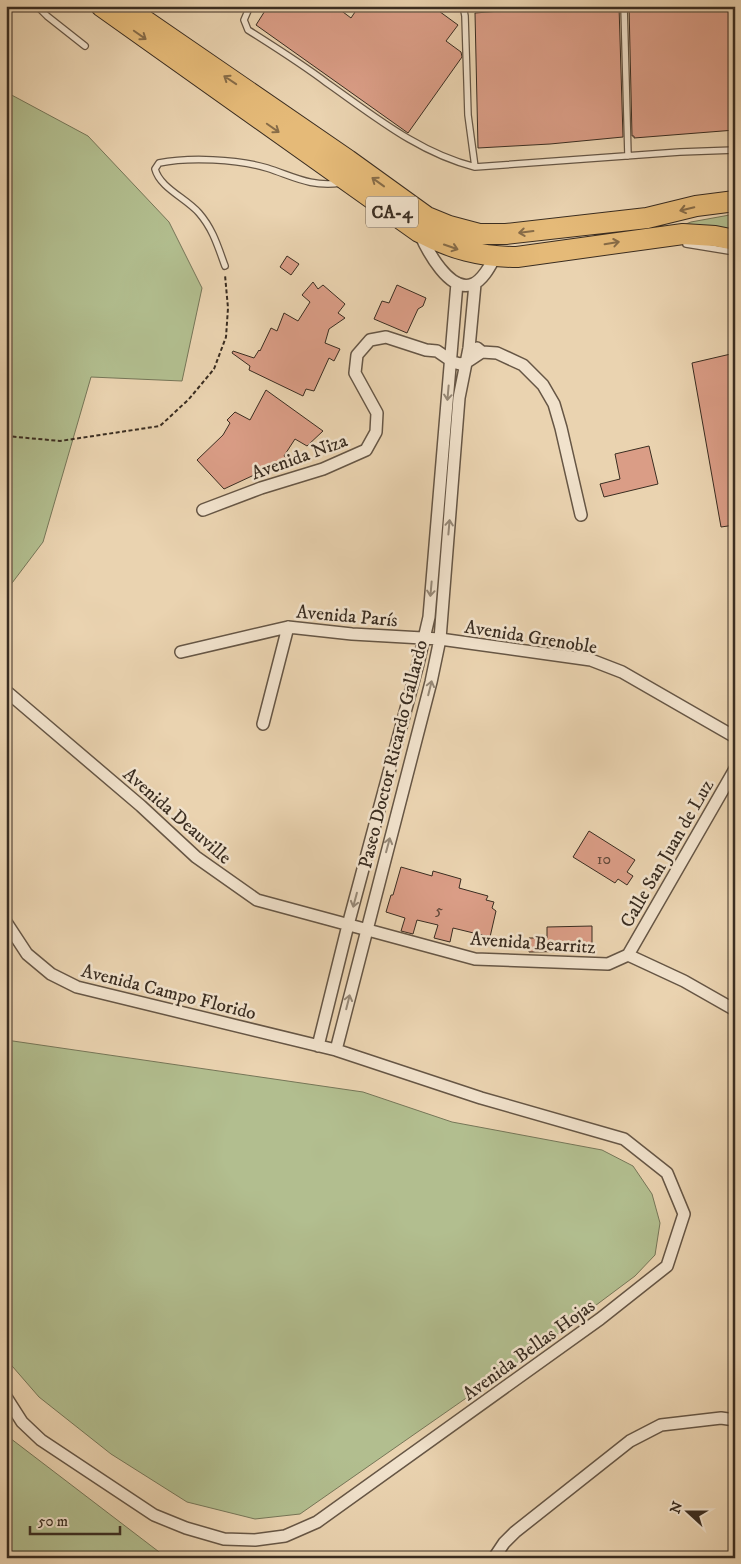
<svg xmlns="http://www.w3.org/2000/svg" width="741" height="1564" viewBox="0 0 741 1564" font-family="'IM FELL DW Pica',serif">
  <rect width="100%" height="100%" fill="#ead3b0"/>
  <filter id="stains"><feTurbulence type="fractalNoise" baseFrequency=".004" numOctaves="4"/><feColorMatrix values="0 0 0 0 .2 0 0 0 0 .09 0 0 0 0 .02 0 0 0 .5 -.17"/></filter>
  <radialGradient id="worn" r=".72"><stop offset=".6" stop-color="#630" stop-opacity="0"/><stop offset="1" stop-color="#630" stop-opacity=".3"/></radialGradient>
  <path fill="#b2be8f" stroke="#767658" d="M6 92 88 136 169 222 202 288 182 381 91 377 43 542 6 591Z
    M735 214V231L678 227 691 222Z
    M6 1040 363 1092 452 1122 602 1150 633 1166 652 1194 660 1223 655 1255 635 1276 548 1341 300 1514 255 1519 187 1502 111 1454 39 1397 6 1359Z
    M6 1435 167 1558H6Z"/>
  <path fill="#da9d86" stroke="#3a2d21" d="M268 6H335L351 18 359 6H432L458 25 446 41 461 52 462 57 408 133 256 25Z
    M564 6H619L623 137 550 144 478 148 475 13Z
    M629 6H735V130L634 138V136H632Z
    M287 256 299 264 291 275 280 267Z
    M313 282 318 289 323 285 345 304 338 313 345 318 329 329 325 343 340 349 334 361 329 358 314 391 306 389 303 396 249 370 250 366 232 353 233 351 254 358 259 350 260 351 271 328 277 331 284 313 298 321 310 302 302 295Z
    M397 285 426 298 423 306 418 309 407 333 374 319 382 301 389 303Z
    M735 353V525L721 527 692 363Z
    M266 390 323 431 307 446 295 439 284 456 297 463 268 470 267 469 224 489 197 460 223 435 230 423 227 420 235 412 250 420Z
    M649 446 658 484 604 497 600 484 620 479 615 454Z
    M589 831 635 860 627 872 633 876 627 885 618 879 615 883 573 857Z
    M401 867 432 876 433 871 461 879 459 888 488 896 486 900 494 902 492 908 496 911 490 937 453 928 450 942 434 938 438 925 417 920 413 934 401 931 405 918 386 912 391 895H393Z
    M592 926V951L529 952V938H547V927Z"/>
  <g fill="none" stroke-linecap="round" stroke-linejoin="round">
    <g stroke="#665645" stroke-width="8">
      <path id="lane" d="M37 6 47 16 85 46
        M250 6 244 20 248 30C275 47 302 64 327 83 374 116 419 153 475 167L680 152 735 150
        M463 6 465 16 468 115 475 167
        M624 6 628 156
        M686 244 735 252
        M225 266C218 247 213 229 199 213 186 198 160 188 155 169L159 163C189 157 237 159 267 168 295 177 310 187 341 183"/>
    </g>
    <g stroke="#665645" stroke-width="14">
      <path id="street" d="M420 234C427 250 450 294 473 284 483 280 490 266 495 257
        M477 348 482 352 497 353 523 365 543 385 554 404 561 428 581 515
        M203 510 261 488 323 469 366 450 376 432 377 413 355 373 357 355 370 340 386 337 426 350 437 351 453 362 460 364 467 362 482 352
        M181 652 288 627 352 634 440 639 591 660 622 672 735 737
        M6 691 141 806 196 857 257 900 475 959 608 964 628 955 684 981 735 1010
        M263 724 288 627
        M6 922 27 954 51 974 77 987 336 1050 481 1098 624 1139 667 1173 684 1214 667 1266 600 1319 317 1522 285 1536 255 1540 224 1539 186 1528 154 1515 41 1440 22 1422 6 1397
        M628 955 735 769
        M318 1046 348 925 418 664 429 617 457 283
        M336 1050 431 682 440 639 459 398 469 348 475 284
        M494 1558 504 1543 515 1532 630 1441 661 1425 721 1418 735 1420"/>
    </g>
    <g stroke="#3a2d21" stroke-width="22">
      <path id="highway" d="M101 6 419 232C451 249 481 257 517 257L683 234 715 236 735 240
        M124 6 348 160 427 217 449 226 479 234H506L647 218 696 206 735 201"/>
    </g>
    <path stroke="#3a2d21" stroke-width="2" stroke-dasharray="4 2.5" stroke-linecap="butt" d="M6 436 60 441 160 426 189 399 214 369 226 337 228 308 225 275"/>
    <use href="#lane" stroke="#f1e2cc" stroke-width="5.5"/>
    <use href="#street" stroke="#f1e2cc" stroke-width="11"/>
    <use href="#highway" stroke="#e5ba78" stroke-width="20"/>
  </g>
  <defs><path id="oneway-shaft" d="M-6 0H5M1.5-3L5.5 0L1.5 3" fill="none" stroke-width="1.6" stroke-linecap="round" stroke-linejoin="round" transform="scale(1.25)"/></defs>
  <g stroke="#876c48">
    <use href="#oneway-shaft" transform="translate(140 35) rotate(35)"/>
    <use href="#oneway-shaft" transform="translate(230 80) rotate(-146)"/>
    <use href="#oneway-shaft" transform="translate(273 128) rotate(35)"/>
    <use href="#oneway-shaft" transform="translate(378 182) rotate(-144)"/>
    <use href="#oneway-shaft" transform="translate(687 209) rotate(167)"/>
    <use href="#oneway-shaft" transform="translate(526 232) rotate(173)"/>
    <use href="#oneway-shaft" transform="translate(612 243) rotate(-9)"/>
    <use href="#oneway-shaft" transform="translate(451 247) rotate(19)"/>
  </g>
  <g stroke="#968876">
    <use href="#oneway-shaft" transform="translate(448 393) rotate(95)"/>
    <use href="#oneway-shaft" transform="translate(449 527) rotate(-85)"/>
    <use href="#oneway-shaft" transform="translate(431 589) rotate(95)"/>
    <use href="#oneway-shaft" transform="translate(430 688) rotate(-76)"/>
    <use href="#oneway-shaft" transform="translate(388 845) rotate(-75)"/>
    <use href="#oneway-shaft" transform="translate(355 900) rotate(105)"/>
    <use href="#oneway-shaft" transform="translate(348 1002) rotate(-76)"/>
  </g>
  <g text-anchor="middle" stroke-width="5" stroke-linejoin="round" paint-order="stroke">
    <g font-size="16" fill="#62493a">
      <text x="604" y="864">10</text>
      <text x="439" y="915">5</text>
    </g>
    <rect fill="#f1e2cc" stroke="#716354" stroke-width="1" x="366" y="196.5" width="52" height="31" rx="4"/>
    <g font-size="18" font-weight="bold" fill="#3a2d21">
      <text x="392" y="218">CA-4</text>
    </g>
    <g font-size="19" fill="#3a2d21" stroke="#f1e2cc">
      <text transform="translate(299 456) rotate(-20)" y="7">Avenida Niza</text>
      <text transform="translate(347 615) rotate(5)" y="7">Avenida París</text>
      <text transform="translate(531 636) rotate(9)" y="7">Avenida Grenoble</text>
      <text transform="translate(392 754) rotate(-76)" y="7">Paseo Doctor Ricardo Gallardo</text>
      <text transform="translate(178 815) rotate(41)" y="7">Avenida Deauville</text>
      <text transform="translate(666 853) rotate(-60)" y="7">Calle San Juan de Luz</text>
      <text transform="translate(533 942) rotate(4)" y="7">Avenida Bearritz</text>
      <text transform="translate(169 991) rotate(14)" y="7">Avenida Campo Florido</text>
      <text transform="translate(528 1349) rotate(-36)" y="7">Avenida Bellas Hojas</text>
    </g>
  </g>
  <rect width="741" height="1564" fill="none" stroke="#ead3b0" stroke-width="25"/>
  <rect x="8" y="8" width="726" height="1549" fill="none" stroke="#3a2d21" stroke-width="2.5"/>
  <rect x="12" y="12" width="716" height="1539" fill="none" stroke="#3a2d21"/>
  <g transform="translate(688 1512) rotate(291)" stroke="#f1e2cc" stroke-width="4" paint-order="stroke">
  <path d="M0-4L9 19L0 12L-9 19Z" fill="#3a2d21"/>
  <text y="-8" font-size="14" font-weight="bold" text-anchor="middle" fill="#3a2d21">N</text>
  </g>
  <path d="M30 1526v8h90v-8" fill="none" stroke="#3a2d21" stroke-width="2.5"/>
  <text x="38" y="1526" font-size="15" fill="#3a2d21" stroke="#f1e2cc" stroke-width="4" paint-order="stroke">50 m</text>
  <rect width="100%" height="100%" filter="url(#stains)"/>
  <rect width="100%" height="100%" fill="url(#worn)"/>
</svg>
